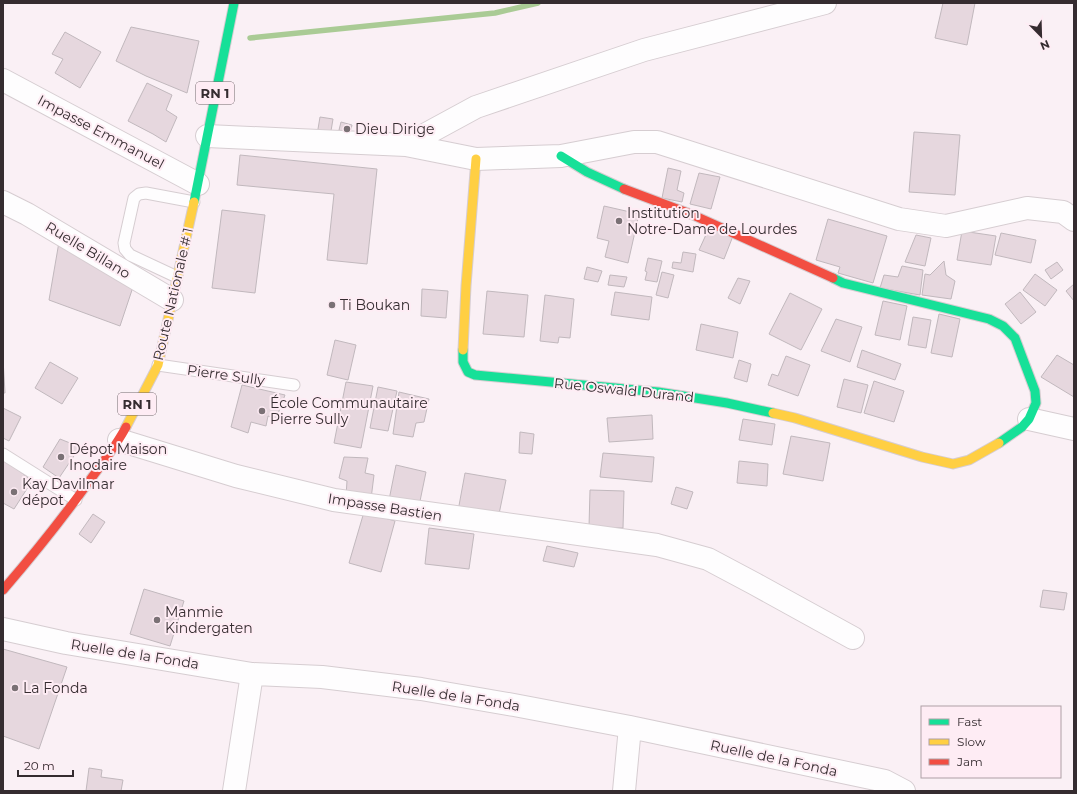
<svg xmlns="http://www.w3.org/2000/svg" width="1077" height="794" viewBox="0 0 1077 794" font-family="Montserrat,sans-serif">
  <rect width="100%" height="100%" fill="#faf0f5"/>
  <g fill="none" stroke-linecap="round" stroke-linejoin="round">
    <path stroke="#aacb95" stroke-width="5.5" d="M250 38 495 13 538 3"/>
  </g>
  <path fill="#e6d7de" stroke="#c1b8bd" d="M943 3H975L967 45 935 38Z
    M131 27 199 41 187 93 146 76 116 61Z
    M65 32 101 52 80 88 55 73 63 59 52 54Z
    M147 83 172 95 166 110 177 117 166 142 153 134 128 121Z
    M320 117 333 119 330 137 317 135Z
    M341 122 352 125 349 138 341 136 342 131 339 130Z
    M914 132 960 135 955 195 909 192Z
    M240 155 377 169 367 264 327 260 334 194 237 185Z
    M668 168 681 171 677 190 684 193 682 202 662 198Z
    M699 173 720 177 711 209 690 204Z
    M604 206 639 214 628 263 605 257 609 241 597 238Z
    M222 210 265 215 255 293 212 288Z
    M828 219 887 236 873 283 838 273 840 267 816 260Z
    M710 226 733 236 724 259 699 250Z
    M962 231 996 236 991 265 957 260Z
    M1001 233 1036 240 1031 263 995 255Z
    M916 235 931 238 925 266 905 262Z
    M59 242 134 284 120 326 49 300Z
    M683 252 696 254 693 272 672 268 673 262 681 263Z
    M648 258 662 261 657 282 645 280 647 272 645 271Z
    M944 261 946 275 955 281 951 299 922 295 925 274 930 275Z
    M1057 262 1063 270 1051 279 1045 270Z
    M902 266 923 270 920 295 880 288 884 275 898 277Z
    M587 267 602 271 598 282 584 279Z
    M662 272 674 275 668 298 656 295Z
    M1035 274 1057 290 1045 306 1023 290Z
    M610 275 627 277 624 287 608 285Z
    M738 278 750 281 740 304 728 298Z
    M1074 284V301L1066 291Z
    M422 289 448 291 446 318 421 316Z
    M487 291 528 295 524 337 483 334Z
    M615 292 652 297 649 320 611 315Z
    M1020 292 1036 312 1021 324 1005 304Z
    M790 293 822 309 801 350 769 334Z
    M545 295 574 299 570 338 559 337 558 343 540 341Z
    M883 301 907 306 900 340 875 335Z
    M939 314 960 319 952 357 931 353Z
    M913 317 931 320 926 348 908 345Z
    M836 319 862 327 850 362 821 351Z
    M701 324 738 332 733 358 696 350Z
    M335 340 356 345 348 380 327 375Z
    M862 350 901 364 895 380 857 367Z
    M1057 355 1074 365V397L1041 377Z
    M786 356 810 365 798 396 768 385 772 374 778 376Z
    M3 359 5 393H3Z
    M739 360 751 364 747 382 734 378Z
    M50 362 78 378 62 404 35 388Z
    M844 379 868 385 861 413 837 407Z
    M874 381 904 391 894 422 864 413Z
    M346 382 373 386 361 448 334 443Z
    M242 385 285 395 276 419 268 416 266 426 251 422 248 433 231 427Z
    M378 387 397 391 388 431 370 428Z
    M399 392 429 399 424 422 416 423 413 437 393 434Z
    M3 408 21 417 9 441 3 438Z
    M652 415 653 439 609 442 607 418Z
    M743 419 775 424 772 445 739 440Z
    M520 432 534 434 532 454 519 453Z
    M791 436 830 443 823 481 783 474Z
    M60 439 80 447 59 478 43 467Z
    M603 453 654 457 652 482 600 477Z
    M344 457 368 458 365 473 374 475 371 499 346 496 347 481 339 478Z
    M3 458 32 481 14 509 3 503Z
    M739 461 768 464 767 486 737 483Z
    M396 465 426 472 419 506 389 500Z
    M465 473 506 480 498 519 458 511Z
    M676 487 693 492 687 509 671 504Z
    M590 490 624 491 623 528 589 527Z
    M364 512 395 521 381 572 349 563Z
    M93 514 105 522 91 543 79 534Z
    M429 528 474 534 469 569 425 564Z
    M547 546 578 553 574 567 543 561Z
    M144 589 184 601 170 646 130 634Z
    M1043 590 1067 593 1064 610 1040 607Z
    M3 649 67 667 39 749 3 736Z
    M89 768 102 770 101 777 123 780 121 791H86Z"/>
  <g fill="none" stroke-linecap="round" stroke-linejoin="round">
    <g stroke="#d6cdd1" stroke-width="13">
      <path id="lane" d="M177 277 130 255 125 249 124 243 134 198 139 194 146 193 194 202
        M158 365 294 385
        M3 454 76 500"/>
    </g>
    <g stroke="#d6cdd1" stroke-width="24">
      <path id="street" d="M3 80 198 184
        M207 136 406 145 476 159 561 156 634 142H657L899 219 946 226 1027 208 1063 212 1074 220
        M406 145 476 107 644 50 825 3
        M3 202 27 214 172 300
        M1029 419 1074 429
        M119 440 236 476 334 500 657 545 708 559 755 584 853 638
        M3 629 66 643 252 674 322 677 421 689 514 705 630 727 885 781 904 791
        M234 791 252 674
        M624 791 630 727"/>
    </g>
    <g stroke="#d6cdd1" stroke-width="11">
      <path id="fast" d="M561 156 587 172 624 189
        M194 202 234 3
        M833 278 843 283 989 319 1003 326 1015 338 1035 391 1036 403 1029 419 1022 427 999 443
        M463 350V362L468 372 475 375 658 392 727 403 773 413"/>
    </g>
    <g stroke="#d6cdd1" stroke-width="11">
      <path id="slow" d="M463 350 466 286 476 159
        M773 413 795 418 922 457 953 464 969 460 999 443
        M126 427 158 365 194 202"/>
    </g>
    <g stroke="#d6cdd1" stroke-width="11">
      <path id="jam" d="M624 189 693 215 833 278
        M3 590C34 554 63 518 90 480 103 462 116 446 126 427"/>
    </g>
    <use href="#lane" stroke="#fefdfe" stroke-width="11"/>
    <use href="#street" stroke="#fefdfe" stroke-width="22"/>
    <use href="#fast" stroke="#16e098" stroke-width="9"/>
    <use href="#slow" stroke="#ffcf43" stroke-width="9"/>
    <use href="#jam" stroke="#f24e42" stroke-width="9"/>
  </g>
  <g fill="#7a7175" stroke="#feecf4" stroke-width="1.5">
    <circle cx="347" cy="129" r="4"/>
    <circle cx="619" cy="221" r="4"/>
    <circle cx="332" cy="305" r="4"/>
    <circle cx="262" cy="411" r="4"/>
    <circle cx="61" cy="457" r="4"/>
    <circle cx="14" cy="492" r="4"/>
    <circle cx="157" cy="620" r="4"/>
    <circle cx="15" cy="688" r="4"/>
  </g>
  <g text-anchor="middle" stroke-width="4" stroke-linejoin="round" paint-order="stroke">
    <g fill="#feecf4" stroke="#71666b" stroke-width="1">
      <rect x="196" y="82" width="38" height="22" rx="3"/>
      <rect x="118" y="393" width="38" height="22" rx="3"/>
    </g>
    <g font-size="13" font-weight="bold" fill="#352c30">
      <text x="215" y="98">RN 1</text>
      <text x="137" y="409">RN 1</text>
    </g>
    <g font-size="14" fill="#352c30" stroke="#feecf4" text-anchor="start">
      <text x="355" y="134">Dieu Dirige</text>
      <text x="627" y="218">Institution<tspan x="627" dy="16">Notre-Dame de Lourdes</tspan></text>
      <text x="340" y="310">Ti Boukan</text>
      <text x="270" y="408">École Communautaire<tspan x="270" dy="16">Pierre Sully</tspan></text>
      <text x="69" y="454">Dépot Maison<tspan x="69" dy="16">Inodaire</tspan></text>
      <text x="22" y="489">Kay Davilmar<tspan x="22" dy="16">dépot</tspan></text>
      <text x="165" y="617">Manmie<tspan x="165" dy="16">Kindergaten</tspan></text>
      <text x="23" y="693">La Fonda</text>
    </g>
    <g font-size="14" fill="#352c30" stroke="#feecf4">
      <text transform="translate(101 132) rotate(28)" y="5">Impasse Emmanuel</text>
      <text transform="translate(88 250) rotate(31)" y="5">Ruelle Billano</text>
      <text transform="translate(173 294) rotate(-77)" y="5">Route Nationale # 1</text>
      <text transform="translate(226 375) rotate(8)" y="5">Pierre Sully</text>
      <text transform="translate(624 390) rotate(6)" y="5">Rue Oswald Durand</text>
      <text transform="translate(385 507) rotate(9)" y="5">Impasse Bastien</text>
      <text transform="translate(135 654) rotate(9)" y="5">Ruelle de la Fonda</text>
      <text transform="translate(456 696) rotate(9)" y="5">Ruelle de la Fonda</text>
      <text transform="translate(774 758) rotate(12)" y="5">Ruelle de la Fonda</text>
    </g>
  </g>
  <rect width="1077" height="794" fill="none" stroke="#352c30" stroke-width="8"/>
  <rect x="921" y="706" width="140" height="72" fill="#feecf4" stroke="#ae9fa6"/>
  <rect x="929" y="719" width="20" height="6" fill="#16e098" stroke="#ae9fa6"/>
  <text x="957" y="726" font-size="12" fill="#352c30">Fast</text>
  <rect x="929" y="739" width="20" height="6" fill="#ffcf43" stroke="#ae9fa6"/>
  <text x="957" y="746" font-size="12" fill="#352c30">Slow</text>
  <rect x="929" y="759" width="20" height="6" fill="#f24e42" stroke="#ae9fa6"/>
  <text x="957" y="766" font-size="12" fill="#352c30">Jam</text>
  <g transform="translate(1041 36) rotate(157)" stroke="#feecf4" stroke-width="3" paint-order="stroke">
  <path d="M0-3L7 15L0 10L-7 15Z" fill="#352c30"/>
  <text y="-6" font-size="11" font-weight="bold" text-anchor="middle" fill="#352c30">N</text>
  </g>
  <path d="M18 770v6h55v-6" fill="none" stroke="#352c30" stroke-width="2"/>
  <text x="24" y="770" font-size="12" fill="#352c30" stroke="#feecf4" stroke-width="3" paint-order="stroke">20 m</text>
</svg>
